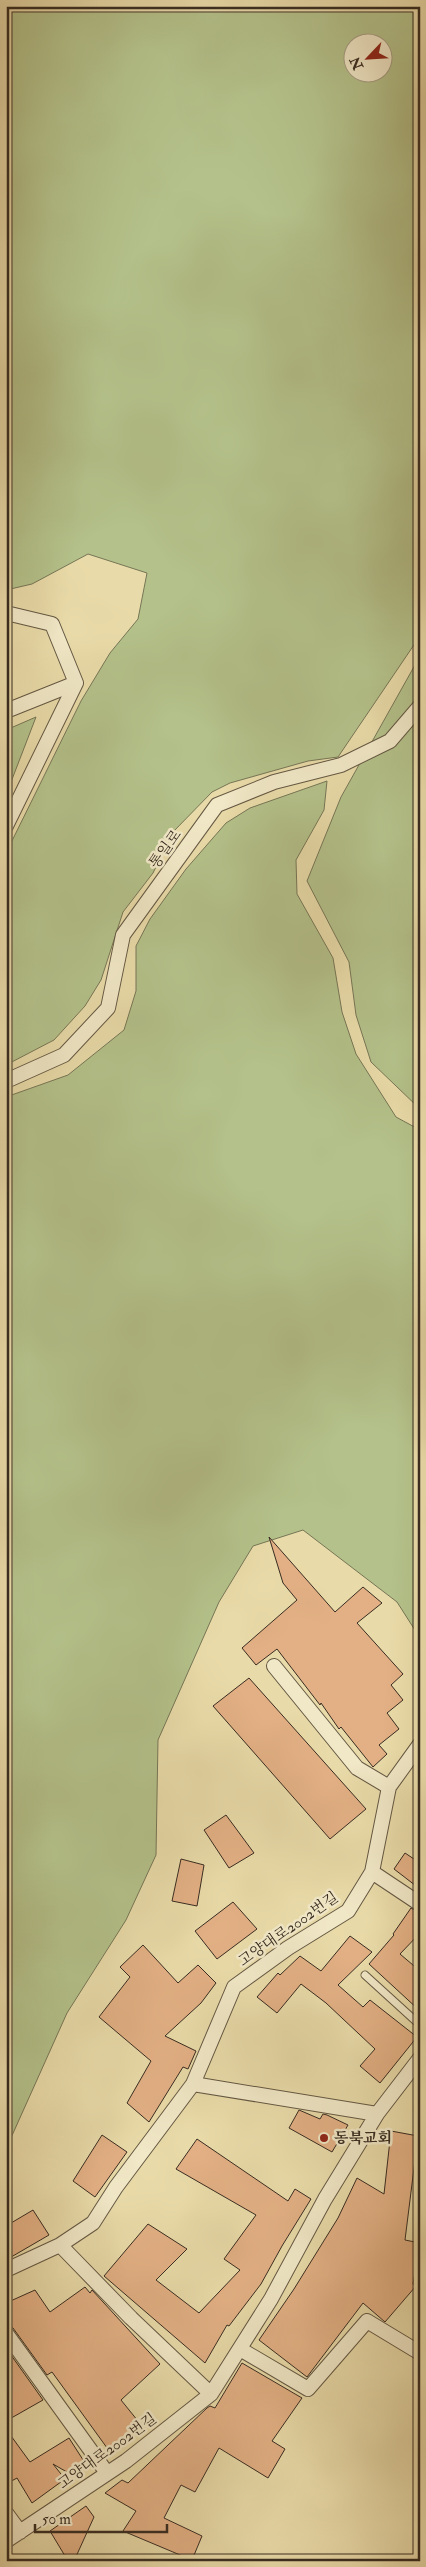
<svg xmlns="http://www.w3.org/2000/svg" width="426" height="2567" viewBox="0 0 426 2567" font-family="'IM FELL Double Pica','Noto Serif KR',serif">
  <rect width="100%" height="100%" fill="#e9dba9"/>
  <filter id="stains"><feTurbulence type="fractalNoise" baseFrequency=".004" numOctaves="4"/><feColorMatrix values="0 0 0 0 .2 0 0 0 0 .09 0 0 0 0 .02 0 0 0 .5 -.17"/></filter>
  <radialGradient id="worn" r=".72"><stop offset=".6" stop-color="#630" stop-opacity="0"/><stop offset="1" stop-color="#630" stop-opacity=".3"/></radialGradient>
  <path fill="#b4c18a" stroke="#767656" fill-rule="evenodd" d="M6 6H420V636L338 757 308 761 230 783 212 792 173 832 153 873 123 912 101 980 85 1006 54 1040 6 1065V853L81 701 110 653 138 619 147 573 88 554 32 584 6 590ZM354 42H384V72H354Z
    M420 656V1109L371 1062 356 1015 349 962 307 881 341 797Z
    M36 717 6 795V730Z
    M327 781 324 810 296 860 297 894 333 958 342 1012 356 1054 396 1117 420 1130V1638L397 1602 303 1530 253 1546 219 1602 158 1740 156 1855 126 1920 67 2013 10 2140 6 2143V1097L68 1075 124 1030 136 991V946L150 919 186 869 226 823 250 808Z"/>
  <path fill="#e2b084" stroke="#382c21" d="M269 1537 335 1612 363 1587 382 1603 357 1623 403 1674 391 1685 403 1700 387 1713 399 1729 379 1745 387 1754 373 1767 341 1727 339 1729 321 1703 320 1705 277 1649 256 1665 242 1648 297 1600 283 1583Z
    M249 1678 366 1809 330 1839 213 1706Z
    M226 1815 254 1853 229 1868 204 1830Z
    M405 1853 420 1863V1889L394 1869Z
    M181 1859 204 1865 197 1906 172 1901Z
    M233 1902 257 1929 217 1959 195 1931Z
    M411 1908 420 1913V1933L400 1954 420 1971V2011L369 1964 394 1935 393 1934Z
    M350 1936 372 1952 338 1985 363 2007 370 2000 417 2037 380 2083 360 2066 375 2049 326 2003 301 1984 277 2013 257 1997 278 1973 280 1975 300 1956 321 1971Z
    M143 1945 178 1983 198 1965 216 1983 201 2003 165 2036 196 2051 188 2069 183 2067 149 2122 127 2103 151 2061 99 2017 130 1977 120 1967Z
    M299 2110 320 2119 323 2114 327 2115 348 2125 332 2152 289 2128Z
    M391 2131 418 2136 405 2240 420 2243 413 2284 416 2286 385 2322 363 2303 307 2377 259 2340 294 2289 338 2218 357 2178 384 2194Z
    M102 2135 127 2152 95 2197 73 2181Z
    M197 2139 288 2201 295 2189 311 2199 282 2246 261 2284 229 2326 227 2325 205 2363 104 2276 148 2224 187 2249 156 2280 199 2313 240 2270 224 2259 256 2215 176 2169Z
    M33 2210 49 2235 6 2260V2226Z
    M85 2287 90 2293 92 2290 160 2364 121 2400 142 2426 110 2452 52 2372 47 2375 13 2328 6 2324V2303L35 2290 50 2312Z
    M6 2348 43 2400 6 2421Z
    M242 2363 302 2398 272 2441 285 2449 268 2478 219 2448 195 2492 181 2485 164 2518 202 2536 192 2560 123 2531 136 2511 105 2493 122 2480 128 2483 207 2408 210 2406 215 2408Z
    M6 2429 30 2462 69 2438 87 2466 72 2475 53 2464 65 2479 32 2503 17 2478 6 2484Z
    M86 2506 94 2517 74 2561H68L50 2531Z"/>
  <g fill="none" stroke-linecap="round" stroke-linejoin="round">
    <g stroke="#645843" stroke-width="9">
      <path id="lane" d="M365 1975 420 2025"/>
    </g>
    <g stroke="#645843" stroke-width="16">
      <path id="street" d="M6 613 52 624 76 683 6 826
        M6 711 76 683
        M6 1081 64 1055 108 1008 123 935 217 805 274 782 341 765 390 741 420 706
        M274 1666 357 1768 389 1787
        M372 1872 420 1904
        M193 2084 377 2114
        M60 2245 131 2318 211 2394
        M6 2270 60 2245 93 2223 116 2187 193 2084 234 1987 288 1948 348 1911 372 1872 389 1787 420 1744
        M6 2333 107 2473
        M240 2349 308 2389 367 2321 420 2353
        M6 2513 20 2532
        M6 2541 126 2461 211 2394 271 2299 325 2199 377 2114 420 2058"/>
    </g>
    <use href="#lane" stroke="#f1e8c7" stroke-width="7"/>
    <use href="#street" stroke="#f1e8c7" stroke-width="14"/>
  </g>
  <circle fill="#8f2418" stroke="#f1e8c7" stroke-width="2" cx="324" cy="2138" r="5"/>
  <g text-anchor="middle" stroke-width="5" stroke-linejoin="round" paint-order="stroke">
    <g font-size="15" fill="#382c21" stroke="#f1e8c7">
      <text transform="translate(165 849) rotate(-54)" y="5">통일로</text>
      <text transform="translate(288 1929) rotate(-35)" y="5">고양대로2002번길</text>
      <text transform="translate(107 2451) rotate(-36)" y="5">고양대로2002번길</text>
    </g>
    <g font-size="15" font-weight="bold" fill="#382c21" stroke="#f1e8c7" text-anchor="start">
      <text x="334" y="2143">동북교회</text>
    </g>
  </g>
  <rect width="426" height="2567" fill="none" stroke="#e9dba9" stroke-width="25"/>
  <rect x="8" y="8" width="411" height="2552" fill="none" stroke="#382c21" stroke-width="2.5"/>
  <rect x="12" y="12" width="401" height="2542" fill="none" stroke="#382c21"/>
  <g transform="translate(368 58) rotate(245)"><circle r="24" fill="#f1e8c7" stroke="#a79d85"/>
  <path d="M0-4L9 19L0 12L-9 19Z" fill="#8f2418"/>
  <text y="-8" font-size="14" font-weight="bold" text-anchor="middle" fill="#382c21">N</text>
  </g>
  <path d="M35 2524v8h132v-8" fill="none" stroke="#382c21" stroke-width="2.5"/>
  <text x="42" y="2524" font-size="15" fill="#382c21" stroke="#f1e8c7" stroke-width="4" paint-order="stroke">50 m</text>
  <rect width="100%" height="100%" filter="url(#stains)"/>
  <rect width="100%" height="100%" fill="url(#worn)"/>
</svg>
